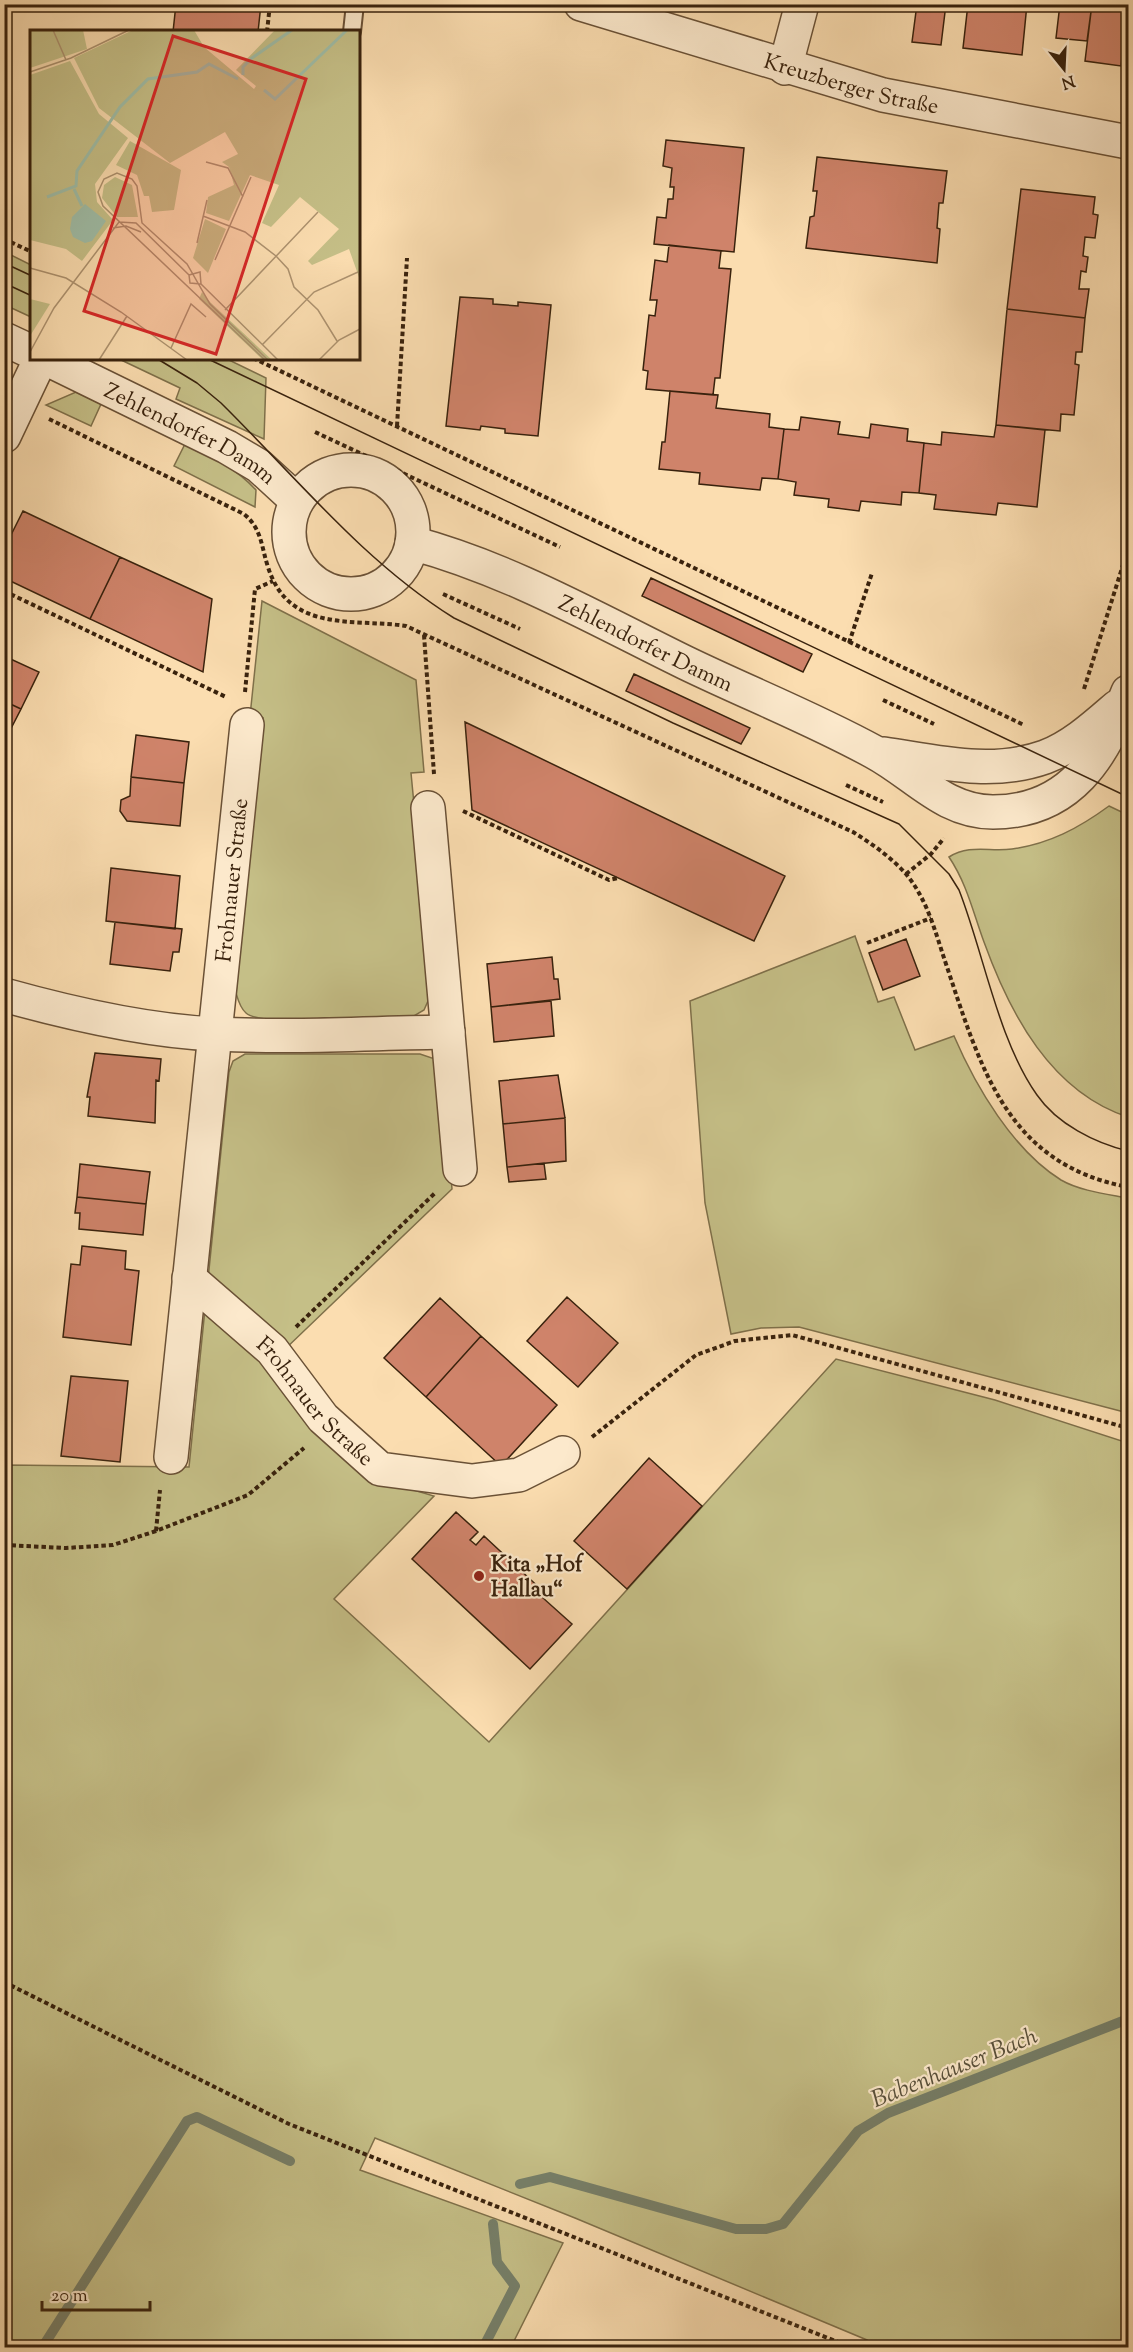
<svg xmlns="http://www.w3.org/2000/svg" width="1133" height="2352" viewBox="0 0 1133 2352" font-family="'Sorts Mill Goudy',serif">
  <rect width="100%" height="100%" fill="#fbddb0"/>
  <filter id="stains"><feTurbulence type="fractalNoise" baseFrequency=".00333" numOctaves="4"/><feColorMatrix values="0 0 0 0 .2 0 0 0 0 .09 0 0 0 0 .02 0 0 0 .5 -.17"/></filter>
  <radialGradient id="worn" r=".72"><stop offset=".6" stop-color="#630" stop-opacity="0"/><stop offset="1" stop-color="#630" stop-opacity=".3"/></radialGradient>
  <path fill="#c5bf87" stroke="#7f704a" stroke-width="1.5" d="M5 252 31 265V317L5 305Z
    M119 359H227L266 378 264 439 176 399 180 388Z
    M76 392 101 404 91 426 46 405Z
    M185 444C211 456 236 468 256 490L255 507 174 466Z
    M262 601 416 680 424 772 411 773 432 992 424 1010 407 1020C380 1020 261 1027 246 1013 240 1008 238 1000 236 993L263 718 250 716Z
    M1109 806 1128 815V1117C1051 1092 1010 1014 984 942 973 912 967 884 949 857 970 844 989 852 1012 849 1049 844 1079 828 1109 806Z
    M855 936 878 1002 894 997 915 1050 954 1036C976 1087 1013 1150 1061 1180 1080 1191 1107 1194 1128 1198V1413L799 1327 761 1328 731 1334 705 1203 690 1001Z
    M245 1054H420L435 1059 442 1074 452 1189 282 1352 366 1476 434 1496 334 1599 489 1742 836 1359 995 1400 1128 1443V2347H875L867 2340 575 2218 375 2138 360 2170 563 2243 511 2347 5 2348V1465L189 1467 229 1072 233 1061Z"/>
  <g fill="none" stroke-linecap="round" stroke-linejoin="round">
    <path stroke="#767f69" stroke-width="10" d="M520 2184 550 2177 736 2229H766L783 2224 858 2131 888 2113 1128 2019
      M42 2348 187 2121 197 2117 290 2161
      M483 2348 515 2286 497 2262 493 2224"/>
  </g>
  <path fill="#cf836a" stroke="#39220d" stroke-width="1.5" d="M176 4H261L258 32H173Z
    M917 4H946L941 45 912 42Z
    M968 4H1027L1022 55 963 48Z
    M1060 4H1092L1087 41 1056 38Z
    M1092 4H1128L1121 66 1085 61Z
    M666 140 744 148 734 252 654 244 657 217 666 218 668 199H673L674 187H670L672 168 663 166Z
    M817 157 947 171 943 203H939L937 228 940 229 937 263 806 248 810 217 814 216 817 191H813Z
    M1021 189 1095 197 1093 214 1098 215 1095 238 1085 237 1083 256 1088 257 1086 272 1081 271 1079 289H1089L1085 318 1007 309Z
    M669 245 721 251 719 268 731 269 720 378H715L713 395 646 389 648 371 643 370 649 315 655 316 657 300H650L655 260 667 262Z
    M460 297 493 299V304L518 306V302L551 305 538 436 505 433V429L481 426 480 430 446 426Z
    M1007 309 1085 318 1082 352H1076L1075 364 1079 365 1074 415 1061 414 1060 431 996 425Z
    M670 391 718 395 716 408 770 414 769 427 784 429 778 479 762 478 760 490 699 484 700 473 659 469 662 442H665Z
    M801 417 840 422 838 434 869 438 871 424 908 429 907 441 924 443 919 493 902 492 901 505 861 501 859 511 828 507 829 499 794 495 796 482 778 479 784 429 799 430Z
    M996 425 1045 430 1037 507 998 503 996 515 934 509 936 495 919 493 924 443 941 445 942 432 994 437Z
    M23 511 120 557 90 619 4 578V549Z
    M120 557 212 599 203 672 90 619Z
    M651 578 812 654 803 672 642 596Z
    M4 656 39 672 21 709 4 701Z
    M634 674 750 728 741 744 626 691Z
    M4 701 21 709 4 742Z
    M465 722 785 876 754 941 472 810Z
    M136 735 189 742 184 783 131 777Z
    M131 777 184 783 180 826 127 821 120 811 121 800 130 796Z
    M111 868 180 876 175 929 106 921Z
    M115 922 182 929 179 952H173L170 971 110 964Z
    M906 939 920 976 883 990 869 953Z
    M552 957 554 979H558L560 999 491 1007 487 964Z
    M551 1001 554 1036 494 1042 491 1007Z
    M95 1053 161 1059 159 1081 156 1080 155 1123 88 1116 90 1097H87Z
    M558 1075 565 1118 503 1124 499 1081Z
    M565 1118 566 1161 507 1167 503 1124Z
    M544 1163 546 1179 509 1182 507 1167Z
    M80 1164 150 1172 146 1204 77 1197Z
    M77 1197 146 1204 143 1235 79 1229 80 1213H75Z
    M82 1246 126 1251 125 1269 139 1271 131 1345 63 1337 71 1264 80 1265Z
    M567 1297 618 1343 578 1387 527 1341Z
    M440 1298 481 1336 426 1397 384 1358Z
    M481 1336 557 1405 501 1466 426 1397Z
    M71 1376 128 1381 120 1462 61 1456Z
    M649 1458 702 1506 627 1589 574 1541Z
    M456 1512 478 1532 470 1540 476 1545 484 1536 546 1594 543 1598 572 1624 530 1669 412 1559Z"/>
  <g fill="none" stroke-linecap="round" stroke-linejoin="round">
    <g stroke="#6a5136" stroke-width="20">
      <path id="service" d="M352 32 355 4"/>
    </g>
    <g stroke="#6a5136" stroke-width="36">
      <g id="minor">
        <path id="s1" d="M581 4 883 95 1128 142"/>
        <path d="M785 68 802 4"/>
        <path d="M4 339 32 352"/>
        <path id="s2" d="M45 358 227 447 259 466 295 499"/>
        <path d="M4 436 41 358"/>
        <circle cx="351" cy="532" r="62"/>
        <path id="s3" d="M412 543C509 569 596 619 686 663 748 693 814 719 874 752 915 774 944 812 993 812 1071 812 1103 756 1128 692"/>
        <path d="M884 754C937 762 992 776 1045 757 1072 747 1095 726 1117 707"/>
        <path d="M428 808 460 1169"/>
        <path d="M4 995C72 1014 145 1031 215 1034 292 1038 371 1033 448 1032"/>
        <path id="s4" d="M189 1278 272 1350 323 1418 380 1469 472 1481 519 1475 563 1453"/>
        <path id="s5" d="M171 1457 247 725"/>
      </g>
    </g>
    <path stroke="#39220d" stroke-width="4" stroke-dasharray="4.5 3" stroke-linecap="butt" d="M267 32 270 4
      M4 193 6 179
      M4 239 32 252
      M253 358 1024 725
      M49 419 244 514C262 529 261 546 268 567 289 634 354 618 406 626L853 832C872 844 891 857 906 874 927 899 935 931 945 961 980 1065 1005 1164 1128 1187
      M397 426 407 258
      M315 432 560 547
      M4 591 226 697
      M443 594 520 629
      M424 635 434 774
      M849 643 872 573
      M1084 689 1128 549
      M245 692 255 589 273 581
      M883 700 934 724
      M846 785 883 802
      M463 811 609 880 618 878
      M906 874 931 854 944 838
      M867 943 931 918
      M296 1327 435 1193
      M592 1437 696 1355 735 1341 792 1335 1128 1428
      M156 1531 160 1490
      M4 1545 66 1548 113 1545 156 1531 248 1495 304 1448
      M4 1982 289 2124 853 2348"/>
    <use href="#service" stroke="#fce9cc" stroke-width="16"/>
    <use href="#minor" stroke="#fce9cc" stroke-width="33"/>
    <path stroke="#39220d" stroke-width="1.5" d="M4 263 32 276
      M4 283 32 296
      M156 358 197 383 221 403C297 478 363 561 454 618L673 723 899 824 949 874 959 890C984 954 998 1040 1037 1095 1057 1124 1095 1143 1128 1151
      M206 358 1128 797"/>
  </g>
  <circle fill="#8f2418" stroke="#fce9cc" stroke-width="2" cx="479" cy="1576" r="6"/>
  <g text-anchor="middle" stroke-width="4.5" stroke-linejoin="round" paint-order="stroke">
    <g font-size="22" fill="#39220d" stroke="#fce9cc">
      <text dy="8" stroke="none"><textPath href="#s1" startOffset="282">Kreuzberger Straße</textPath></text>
      <text dy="8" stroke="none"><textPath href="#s2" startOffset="164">Zehlendorfer Damm</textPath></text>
      <text dy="8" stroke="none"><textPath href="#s3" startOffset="255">Zehlendorfer Damm</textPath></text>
      <text dy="8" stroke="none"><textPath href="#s5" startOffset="580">Frohnauer Straße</textPath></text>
      <text dy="8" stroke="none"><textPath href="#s4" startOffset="177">Frohnauer Straße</textPath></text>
    </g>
    <g font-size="22" font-weight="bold" fill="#39220d" stroke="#fce9cc" text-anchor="start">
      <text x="491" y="1571">Kita „Hof<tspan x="491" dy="25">Hallau“</tspan></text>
    </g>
    <g font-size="24" font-style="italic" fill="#58503b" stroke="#fce9cc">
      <text transform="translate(954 2067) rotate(-22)" y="8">Babenhauser Bach</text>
    </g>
  </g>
  <g transform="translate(30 30)">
    <rect width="330" height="330" fill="#fbddb0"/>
    <path d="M0 0H53L57 19 0 38ZM103 0H164L174 17 224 59 226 56 206 40 245 0H330V250L319 219 282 235 278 231 309 199 270 167 241 197 232 193 249 155 220 145 199 191 176 183 178 167 204 155 199 137 192 132 208 124 195 102 140 133 69 78 44 28ZM40 31 69 84 98 108 65 154 67 172 83 190 52 231 36 219 0 210V45ZM100 111 151 140 144 180 122 182 119 166H114L107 145 86 135ZM85 147 102 155 108 187H87L72 168 74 155ZM175 189 196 199 178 243 163 228ZM172 262 180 272 242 330H233L169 269ZM0 269 20 274 0 306Z" fill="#c5bf87"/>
    <path d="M55 174 76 191 62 211 55 213 43 207 40 199 42 187Z" fill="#9fbda7"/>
    <path fill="none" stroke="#9fbda7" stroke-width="3" d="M213 45V37L222 28 262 0M234 60 245 69 317 0M44 159 52 176M17 167 46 156 47 141 90 77 118 49 167 42 179 34 208 49"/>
    <path fill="none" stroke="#ad926f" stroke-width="1.5" d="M23 0 36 30M0 42 41 28 99 0M176 132 198 138 213 167M173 186 215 202 246 226 258 239 264 257 288 280 307 311M83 198 96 196 111 202M167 213 177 170M185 230 221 147M0 238 36 248 91 282 157 330M159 245 170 242 171 254M159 245 160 253 171 254M171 254 248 330M195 280 288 182M232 315 284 262 328 242M141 318 161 274 176 287M0 322 24 278 89 192 106 193 159 245M69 330 97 286M235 330 73 176 68 162 74 149 87 143 102 149 107 156 112 193 157 234 180 274 238 330M289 330 309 310 330 299"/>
    <path fill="#d62828" fill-opacity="0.15" stroke="#d62828" stroke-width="3" d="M143 6 276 49 186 324 54 281Z"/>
    <rect width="330" height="330" fill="none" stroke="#39220d" stroke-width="3"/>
  </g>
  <rect width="1133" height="2352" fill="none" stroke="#fbddb0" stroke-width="24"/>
  <rect x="6" y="6" width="1121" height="2340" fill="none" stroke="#39220d" stroke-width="3"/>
  <rect x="12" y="12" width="1109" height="2328" fill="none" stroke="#39220d" stroke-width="1.5"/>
  <g transform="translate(1064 69) rotate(162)" stroke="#fce9cc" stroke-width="4.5" paint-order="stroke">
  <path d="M0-4.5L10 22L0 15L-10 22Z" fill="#39220d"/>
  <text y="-9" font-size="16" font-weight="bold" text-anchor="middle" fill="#39220d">N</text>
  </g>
  <path d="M42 2301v9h108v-9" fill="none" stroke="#39220d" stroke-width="3"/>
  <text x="51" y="2301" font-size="18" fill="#39220d" stroke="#fce9cc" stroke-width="4.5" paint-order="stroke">20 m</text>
  <rect width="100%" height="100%" filter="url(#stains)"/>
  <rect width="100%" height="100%" fill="url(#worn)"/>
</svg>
